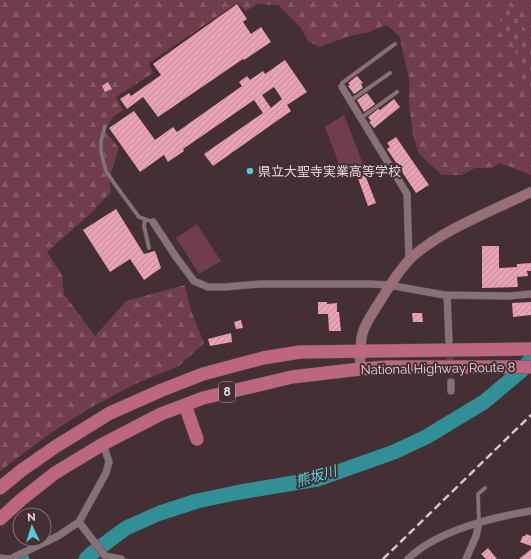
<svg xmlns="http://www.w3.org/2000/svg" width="531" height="559" viewBox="0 0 531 559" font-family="Raleway,'Noto Sans JP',sans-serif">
  <defs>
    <pattern id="forest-firs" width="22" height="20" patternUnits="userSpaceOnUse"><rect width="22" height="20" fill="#703d4c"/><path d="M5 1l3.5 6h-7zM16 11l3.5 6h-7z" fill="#845865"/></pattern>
    <pattern id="cemetery-stones" width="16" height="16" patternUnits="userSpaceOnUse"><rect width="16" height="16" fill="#703d4c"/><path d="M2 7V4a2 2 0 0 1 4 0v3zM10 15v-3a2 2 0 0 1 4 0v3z" fill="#845865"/></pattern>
    <pattern id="building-hatch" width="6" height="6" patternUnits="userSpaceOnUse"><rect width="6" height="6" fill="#e8a2b4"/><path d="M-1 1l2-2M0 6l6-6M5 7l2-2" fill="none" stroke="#bf8a98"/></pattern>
  </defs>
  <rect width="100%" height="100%" fill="#432f34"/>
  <path fill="url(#forest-firs)" d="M0 0H531V175L500 163 491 168H475L462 175H442L419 154 413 135 409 103V79L404 57 400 37 387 25 369 32 350 36 319 47 308 41 301 28 278 5 257 4 246 11 237 3 149 63 153 73 116 97 123 110 113 117 105 131 119 148 109 178 111 192 90 214 47 252 62 275 64 294 95 336 126 301 185 285 190 308 204 343 179 366 133 385 88 409 51 433 0 471Z"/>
  <path fill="url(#cemetery-stones)" d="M507 4 531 38V89L518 92 519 63 512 40 495 11Z"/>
  <path fill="#703d4c" d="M344 115 363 164 342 172 325 127Z
    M197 224 221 261 199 274 176 238Z"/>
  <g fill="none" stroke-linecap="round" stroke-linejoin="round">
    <path stroke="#319095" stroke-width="15" d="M21 558 22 559
      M86 559 91 554 126 528 160 513 197 501 240 492 318 479 394 452 426 437 484 402 521 371 531 359"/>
  </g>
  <path fill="url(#building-hatch)" fill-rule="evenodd" d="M237 4 247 19 243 22 251 34 261 27 271 42 244 60 243 59 158 117 143 97 127 109 120 99 129 93 131 96 161 75 153 64Z
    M285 60 307 92 287 105 291 111 213 166 204 154 263 113 254 100 183 149 184 151 168 162 164 155 140 172 109 128 134 111 155 140 173 127 177 132 242 86 239 82 247 76 250 80 263 71 265 74ZM274 87 282 99 271 108 262 95Z
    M357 76 363 83 361 84 363 88 354 94 348 86 350 85 348 83Z
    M108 82 112 89 105 92 102 86Z
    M367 93 375 104 364 112 357 100Z
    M394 99 400 107 374 128 369 122 371 121 368 117 378 109 380 110Z
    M396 137 429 185 416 193 387 149 390 147 387 143Z
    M362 167 376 203 368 206 355 170Z
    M116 209 144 254 155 251 161 268 144 280 130 259 110 272 83 230Z
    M482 246H499V268L517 267V264L531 263V271H527L528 276 517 277 518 287 482 288Z
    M318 302H327V304L337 303V312H339L341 331H329L328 314H318Z
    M531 302V315L513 317 512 303Z
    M412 313H422L423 322H413Z
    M241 320 243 328 236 329 234 322Z
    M231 333 232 342 210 346 208 339Z
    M526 534 531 536V546L520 542 523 536H525Z
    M488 548 497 559H486L481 554Z
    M531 549V559H519Z"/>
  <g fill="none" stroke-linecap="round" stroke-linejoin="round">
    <path stroke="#5b484d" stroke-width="7" stroke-dasharray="7 3.5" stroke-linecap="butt" d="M449 347 451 382"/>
    <g stroke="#5e4d51" stroke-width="4.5">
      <path id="lane" d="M342 87V83L395 44
        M350 101 390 73
        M361 118 397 92
        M105 126 101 141V152L106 171 114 183 139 217 153 222
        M145 219 144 226 149 248
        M479 522 478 494 485 488"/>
    </g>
    <g stroke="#5e4d51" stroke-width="8">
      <path id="street" d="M342 87 407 194 409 261
        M153 222 176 257 194 281 208 287H225L260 284H370L389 285 444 295 508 296 531 294
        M447 295 449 341
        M451 382V391
        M79 522 105 556 121 559
        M0 558 10 559 31 549 58 536 79 522 106 473 109 462 103 444
        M408 559C436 531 493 517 531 511
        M466 559 476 536 479 523"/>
    </g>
    <g stroke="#5e4d51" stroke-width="11">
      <path id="secondary" d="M360 369C360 358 360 347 362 335 365 322 375 310 382 298 391 284 400 268 413 256 446 228 492 211 531 192"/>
    </g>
    <g stroke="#5e4d51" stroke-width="14">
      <path id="highway" d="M185 405 197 439
        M0 488 22 470 55 447 110 413 162 390 203 374 263 358 300 352 531 349
        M0 519 22 499 55 473 103 444 161 414 203 398 292 377 360 369 387 367H531"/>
    </g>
    <use href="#lane" stroke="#887176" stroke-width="3.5"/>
    <use href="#street" stroke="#887176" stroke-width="7"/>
    <use href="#secondary" stroke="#986e79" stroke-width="10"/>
    <use href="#highway" stroke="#bd667f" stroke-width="13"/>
    <path stroke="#d4c6c9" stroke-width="2.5" stroke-dasharray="8 4" stroke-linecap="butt" d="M383 559 531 415"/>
  </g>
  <circle fill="#51ccd2" stroke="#432f34" stroke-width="1.5" cx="250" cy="171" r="4"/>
  <g text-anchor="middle" stroke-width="4" stroke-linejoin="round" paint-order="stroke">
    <rect fill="#432f34" stroke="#b5a5a9" stroke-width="1" x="219" y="382" width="16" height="20" rx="3"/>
    <g font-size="12" font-weight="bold" fill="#e6d8db">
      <text x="227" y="396">8</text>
    </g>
    <g font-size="13" fill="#e6d8db" stroke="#432f34" text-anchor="start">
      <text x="258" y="176">県立大聖寺実業高等学校</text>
    </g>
    <g font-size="13" fill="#e6d8db" stroke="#432f34">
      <text transform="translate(438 368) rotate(-1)" y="5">National Highway Route 8</text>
    </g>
    <g font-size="14" font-style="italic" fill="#55dee5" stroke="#432f34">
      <text transform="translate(316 476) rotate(-16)" y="5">熊坂川</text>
    </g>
  </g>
  <g transform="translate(32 527) rotate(356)"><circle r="19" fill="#432f34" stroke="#847377"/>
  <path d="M0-3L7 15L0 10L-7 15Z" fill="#51ccd2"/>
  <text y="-6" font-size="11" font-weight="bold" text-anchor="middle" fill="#e6d8db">N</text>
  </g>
</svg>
